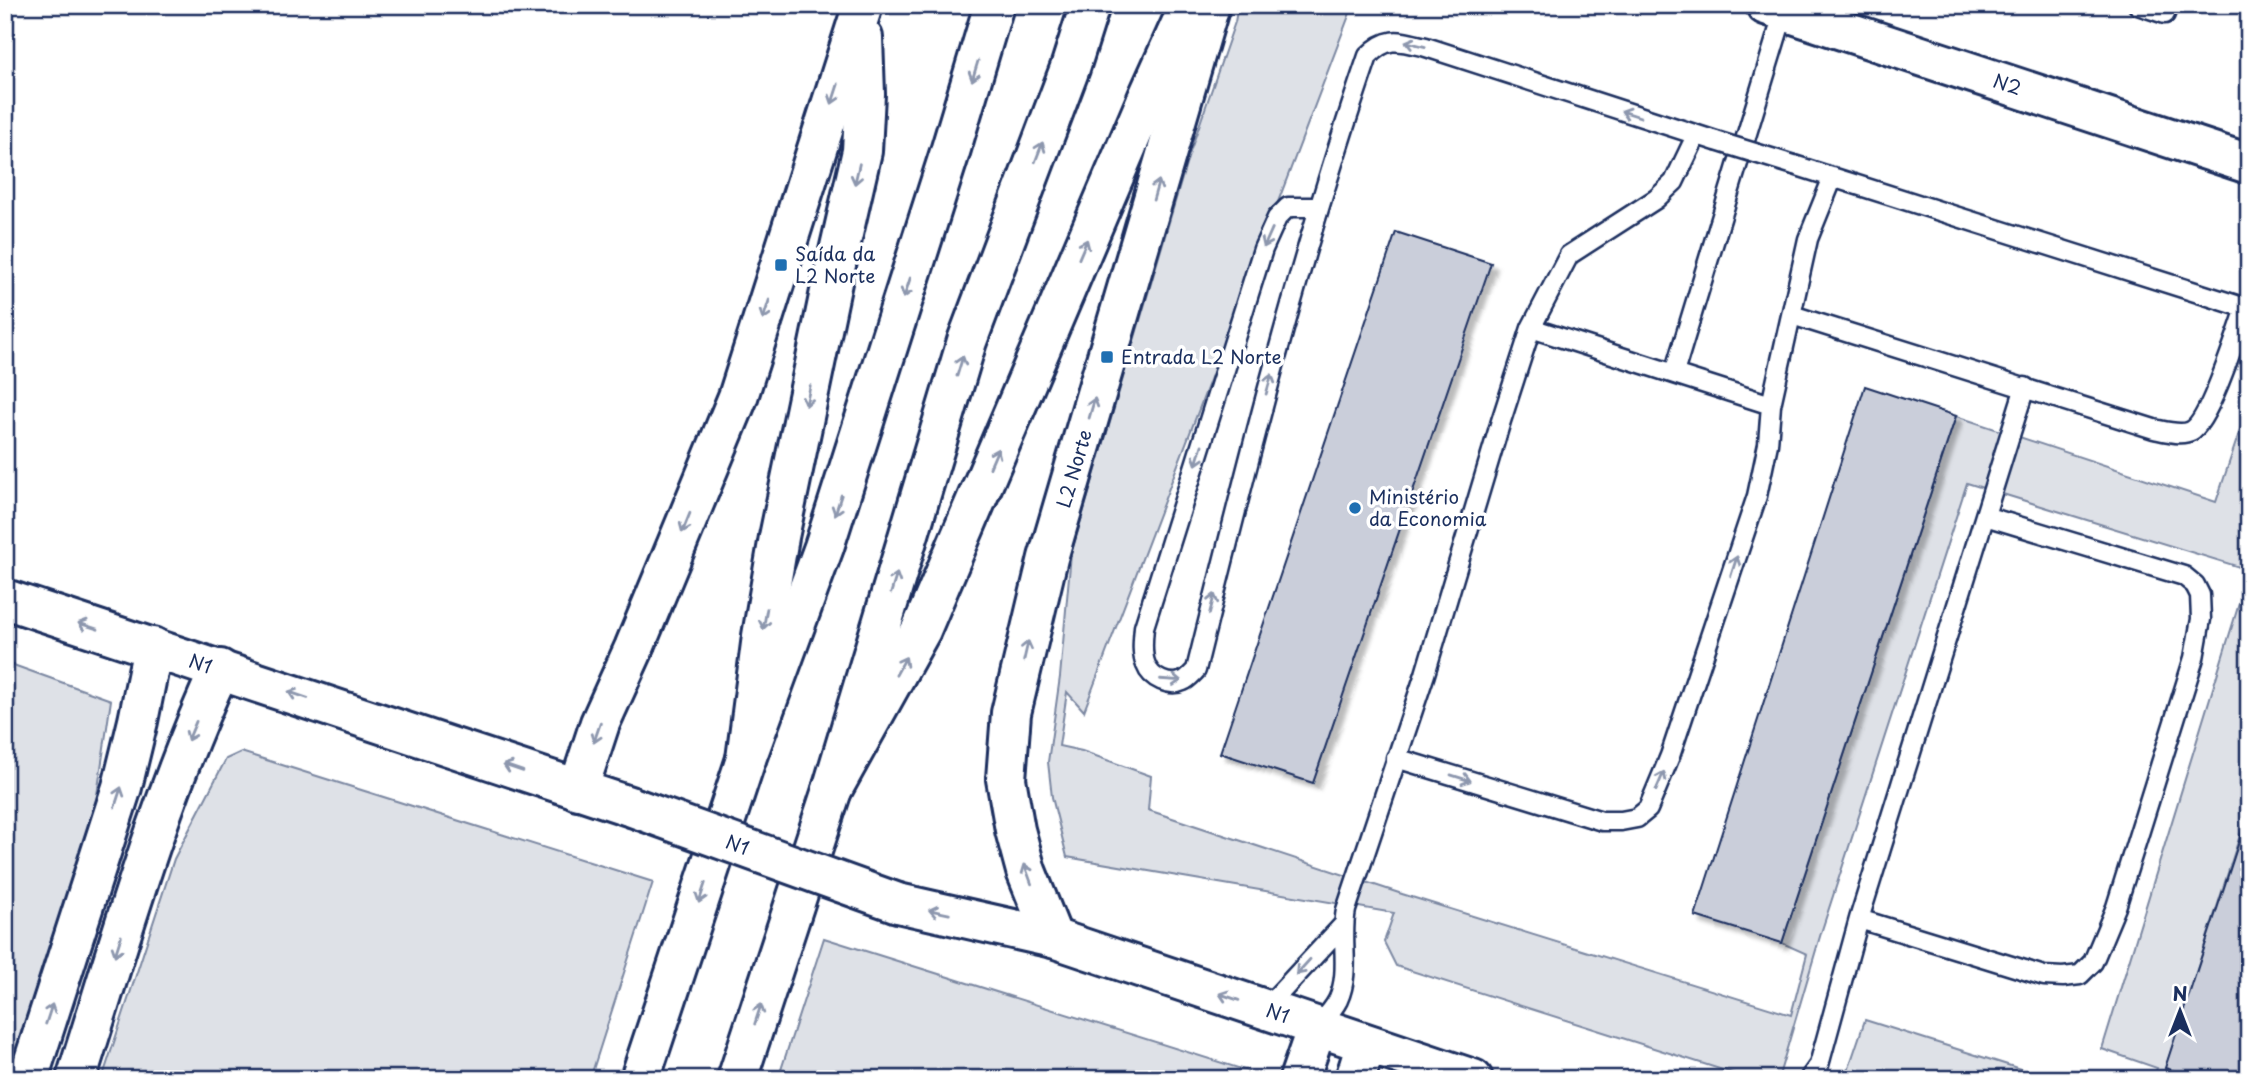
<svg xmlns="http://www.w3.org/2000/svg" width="2254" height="1084" viewBox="0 0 2254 1084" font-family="'Playpen Sans',sans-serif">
  <defs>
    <filter id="shadow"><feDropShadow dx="6" dy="6" stdDeviation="2" flood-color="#0004"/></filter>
  </defs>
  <rect width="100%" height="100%" fill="#fff"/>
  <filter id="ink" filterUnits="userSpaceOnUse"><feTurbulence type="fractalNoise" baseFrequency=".0143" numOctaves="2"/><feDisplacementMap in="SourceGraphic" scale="14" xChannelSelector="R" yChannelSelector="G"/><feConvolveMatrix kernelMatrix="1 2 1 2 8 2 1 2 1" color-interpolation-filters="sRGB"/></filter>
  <g filter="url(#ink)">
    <path fill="#dee1e7" stroke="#7c88a2" stroke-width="2" d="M1238 5H1353L1084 711 1067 692 1059 746 1082 751 1151 776 1148 810 1402 894 1791 1015 1807 954 1782 943 1956 416 2216 502 2249 403V480L2240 507 2249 510V570L1967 483 1821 933 1778 1079H1751L1396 966 1384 942 1394 913 1067 857 1052 797 1048 762 1060 677 1071 554 1188 158 1235 22Z
      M2249 571V807L2162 1079H2153L2157 1068 2102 1049Z
      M5 662 111 700 96 802 8 1079H5Z
      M241 752 653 882 590 1079H102L174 859 226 759Z
      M824 938 1248 1071 1255 1079H778Z
      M1865 1020 2052 1079H1845Z"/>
    <path fill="#caceda" stroke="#1b2f5e" stroke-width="2" filter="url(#shadow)" d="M1396 232 1491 263 1313 783 1220 753Z
      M1865 386 1956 416 1782 943 1695 916Z
      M2249 811V1079H2200L2165 1068Z"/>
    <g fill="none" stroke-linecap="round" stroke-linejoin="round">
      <g stroke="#1b2f5e" stroke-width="23">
        <path id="lane" d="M2138 5 2165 14 2168 5
          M1794 165 2249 309
          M1319 207H1288L1277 218 1263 249 1144 627C1143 639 1141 654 1146 665 1151 679 1170 687 1183 681 1188 679 1192 674 1196 670 1247 464 1299 257 1368 56 1388 35 1400 41 1426 47L1716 141
          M1792 315 2154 429C2164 431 2181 436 2191 431 2209 422 2238 331 2246 308
          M1531 328 1771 405
          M1674 373 1784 12
          M1396 758 1602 821H1621L1637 818 1648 809 1670 756 1757 496 1768 444 1771 405 1808 239 1833 177
          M1859 919 2044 976 2063 977 2080 975 2093 962 2116 907 2194 658 2201 619 2200 595 2195 585 2184 576 1985 516
          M1265 1009 1343 925
          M1317 1027C1324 1019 1333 1010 1338 1000 1351 972 1340 940 1346 910L1425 674 1501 421 1531 328 1569 255 1656 199 1674 182 1696 136
          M1809 1079 1819 1065 1859 919 2025 387"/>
      </g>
      <g stroke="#1b2f5e" stroke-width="44">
        <g id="secondary">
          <path id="s1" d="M1766 5 2249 164"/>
          <path d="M640 1079 746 759 824 547 950 152 994 5"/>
          <path d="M737 1079 832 790 967 341 1070 68 1090 5"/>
        </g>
      </g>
      <g stroke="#1b2f5e" stroke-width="44">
        <g id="primary">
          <path d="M746 759 762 636 779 537 832 282 862 151 865 94 863 38"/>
          <path d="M578 790 600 723 634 648 738 397 863 5"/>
          <path d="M832 790 921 630 1147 99 1180 26 1192 7"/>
          <path id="s2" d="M1053 938 1026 871 1015 830 1006 779 1011 713 1048 558 1210 5"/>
        </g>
      </g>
      <g stroke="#1b2f5e" stroke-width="44">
        <g id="highway">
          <path id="s3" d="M5 599 632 807"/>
          <path id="s4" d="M898 903 1053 938 1473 1079"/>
          <path d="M28 1079 122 787 138 721 153 647"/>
          <path d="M76 1079C120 941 159 801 220 669"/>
          <path d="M1299 1079 1317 1027"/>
          <path d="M1355 1079 1366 1044"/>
        </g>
      </g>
      <use href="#lane" stroke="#fff" stroke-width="18"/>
      <use href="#secondary" stroke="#fff" stroke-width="38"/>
      <use href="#primary" stroke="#fff" stroke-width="38"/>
      <use href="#highway" stroke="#fff" stroke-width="38"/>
      <g stroke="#1b2f5e" stroke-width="23" stroke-linecap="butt">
        <path id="lane-bridge" d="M1716 141 1794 165"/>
      </g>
      <g stroke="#1b2f5e" stroke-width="44" stroke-linecap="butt">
        <g id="highway-bridge">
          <path id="s5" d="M632 807 898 903"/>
        </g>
      </g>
      <use href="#lane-bridge" stroke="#fff" stroke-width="18"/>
      <use href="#highway-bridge" stroke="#fff" stroke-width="38"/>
    </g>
    <defs><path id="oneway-shaft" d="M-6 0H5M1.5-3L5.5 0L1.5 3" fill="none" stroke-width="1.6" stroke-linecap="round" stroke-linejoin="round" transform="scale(1.75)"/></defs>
    <g stroke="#8d97ae">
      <use href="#oneway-shaft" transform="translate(1415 44) rotate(-166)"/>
      <use href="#oneway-shaft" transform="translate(975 71) rotate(107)"/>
      <use href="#oneway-shaft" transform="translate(835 94) rotate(108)"/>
      <use href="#oneway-shaft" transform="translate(1631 114) rotate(-162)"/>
      <use href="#oneway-shaft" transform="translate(1039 152) rotate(-69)"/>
      <use href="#oneway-shaft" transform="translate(857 174) rotate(103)"/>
      <use href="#oneway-shaft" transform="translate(1156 190) rotate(-74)"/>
      <use href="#oneway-shaft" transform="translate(1268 238) rotate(114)"/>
      <use href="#oneway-shaft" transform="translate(1083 249) rotate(-67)"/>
      <use href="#oneway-shaft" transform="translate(907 288) rotate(108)"/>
      <use href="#oneway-shaft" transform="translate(766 310) rotate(108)"/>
      <use href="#oneway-shaft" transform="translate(960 366) rotate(-73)"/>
      <use href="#oneway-shaft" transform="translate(1269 384) rotate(-74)"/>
      <use href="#oneway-shaft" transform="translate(808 396) rotate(102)"/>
      <use href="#oneway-shaft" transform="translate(1092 408) rotate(-74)"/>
      <use href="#oneway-shaft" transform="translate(1199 455) rotate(107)"/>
      <use href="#oneway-shaft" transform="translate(994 458) rotate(-67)"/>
      <use href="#oneway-shaft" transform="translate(838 505) rotate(108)"/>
      <use href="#oneway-shaft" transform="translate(686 523) rotate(112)"/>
      <use href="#oneway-shaft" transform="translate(1734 566) rotate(-72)"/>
      <use href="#oneway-shaft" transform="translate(894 583) rotate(-73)"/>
      <use href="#oneway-shaft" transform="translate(1212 604) rotate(-76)"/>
      <use href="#oneway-shaft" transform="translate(765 619) rotate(100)"/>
      <use href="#oneway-shaft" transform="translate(88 626) rotate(-162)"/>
      <use href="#oneway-shaft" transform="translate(1026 651) rotate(-77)"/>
      <use href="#oneway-shaft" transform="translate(901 666) rotate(-61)"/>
      <use href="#oneway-shaft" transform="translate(1171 680) rotate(4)"/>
      <use href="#oneway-shaft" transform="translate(298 695) rotate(-161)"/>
      <use href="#oneway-shaft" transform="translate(192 731) rotate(113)"/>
      <use href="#oneway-shaft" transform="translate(597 733) rotate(109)"/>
      <use href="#oneway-shaft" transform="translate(513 768) rotate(-161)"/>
      <use href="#oneway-shaft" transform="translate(1461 778) rotate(17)"/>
      <use href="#oneway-shaft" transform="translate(1660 781) rotate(-67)"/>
      <use href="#oneway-shaft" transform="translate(118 797) rotate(-72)"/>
      <use href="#oneway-shaft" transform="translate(1028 874) rotate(-110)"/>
      <use href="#oneway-shaft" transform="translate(702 893) rotate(108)"/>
      <use href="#oneway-shaft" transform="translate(939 912) rotate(-168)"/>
      <use href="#oneway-shaft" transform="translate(118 946) rotate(108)"/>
      <use href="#oneway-shaft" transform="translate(1303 967) rotate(132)"/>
      <use href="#oneway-shaft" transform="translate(1229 997) rotate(-161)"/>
      <use href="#oneway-shaft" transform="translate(49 1014) rotate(-72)"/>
      <use href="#oneway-shaft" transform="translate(758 1014) rotate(-72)"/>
    </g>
  </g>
  <g fill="#1f6fb2" stroke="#fff" stroke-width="2.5">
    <rect x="774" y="258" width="14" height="14" rx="3.5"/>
    <rect x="1100" y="350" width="14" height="14" rx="3.5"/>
    <circle cx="1355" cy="508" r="7"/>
  </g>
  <g text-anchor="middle" stroke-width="7" stroke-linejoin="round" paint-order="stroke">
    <g font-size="19" fill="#1b2f5e" stroke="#fff">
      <text dy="7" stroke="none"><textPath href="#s1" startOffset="254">N2</textPath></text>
      <text dy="7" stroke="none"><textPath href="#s2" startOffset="485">L2 Norte</textPath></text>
      <text dy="7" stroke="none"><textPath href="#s3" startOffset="206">N1</textPath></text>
      <text dy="7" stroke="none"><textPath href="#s5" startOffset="112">N1</textPath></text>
      <text dy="7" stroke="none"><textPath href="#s4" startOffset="396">N1</textPath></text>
    </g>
    <g font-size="19" fill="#1b2f5e" stroke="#fff" text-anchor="start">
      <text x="795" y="261">Saída da<tspan x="795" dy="22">L2 Norte</tspan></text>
      <text x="1121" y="364">Entrada L2 Norte</text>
      <text x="1369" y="504">Ministério<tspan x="1369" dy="22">da Economia</tspan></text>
    </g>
  </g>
  <rect width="2254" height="1084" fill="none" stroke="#fff" stroke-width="28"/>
  <rect x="14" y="14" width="2226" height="1056" fill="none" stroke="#1b2f5e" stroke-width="2.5" filter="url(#ink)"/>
  <g transform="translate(2180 1011)" stroke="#ffffff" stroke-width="5" paint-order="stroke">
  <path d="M0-5L12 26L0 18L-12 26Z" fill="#1b2f5e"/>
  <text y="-10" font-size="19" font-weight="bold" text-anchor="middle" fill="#1b2f5e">N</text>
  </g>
</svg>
